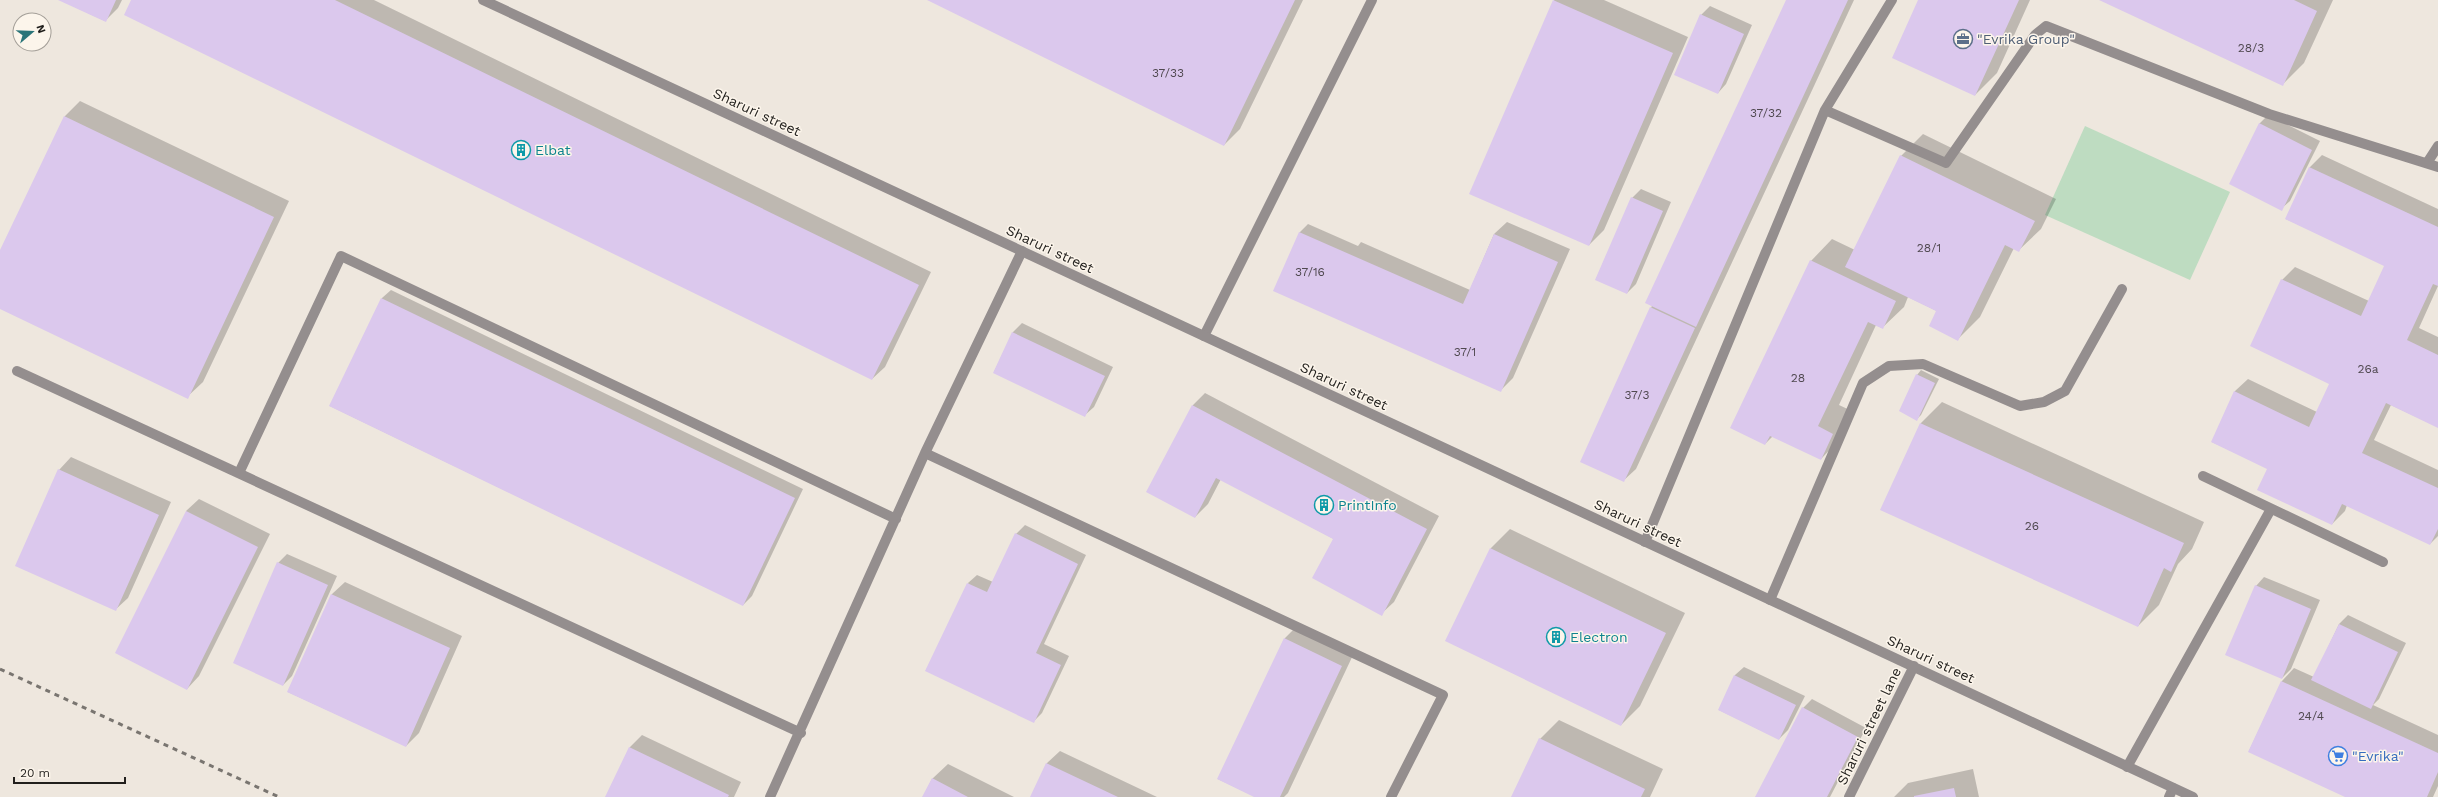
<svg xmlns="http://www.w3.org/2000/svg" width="2438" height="797" viewBox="0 0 2438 797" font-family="'Work Sans',sans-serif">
  <rect width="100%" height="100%" fill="#eee7de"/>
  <path fill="#bedcc1" d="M2085 126 2230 192 2190 280 2045 215Z"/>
  <path fill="#0003" d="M60 0H122L118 8 105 21Z
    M132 0H374L931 272 885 367 872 379Z
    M929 0H1303L1240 129 1224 145Z
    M1554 0H1604L1688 37 1604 230 1589 245Z
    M1787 0H1854L1636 469 1623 481 1651 308Z
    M1919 0H2030L1997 73 1975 95Z
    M2101 0H2333L2304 63 2283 84Z
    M1710 6 1752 25 1726 84 1718 93 1701 15Z
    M80 101 289 201 203 382 187 397 0 307V253L65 116Z
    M2268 115 2320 141 2290 201 2281 209 2259 124Z
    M1923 134 2056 199 2041 229 2019 250 2014 248 1980 317 1958 339 1937 311 1908 297 1904 307 1882 328 1876 325 1839 405 1854 412 1842 437 1821 459 1773 436 1765 444 1811 261 1832 239 1855 250 1901 156Z
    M2322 155 2438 209V286L2419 328 2438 337V427L2391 405 2374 440 2438 470V536L2430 544 2347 505 2345 511 2332 524 2268 468 2212 442 2235 391 2248 379 2317 412 2331 383 2252 346 2282 280 2295 267 2369 301 2386 265 2286 219 2310 167Z
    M1641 189 1671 202 1636 284 1627 293 1596 279 1632 198Z
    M1507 222 1570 249 1513 378 1501 390 1299 233 1308 224 1358 246 1361 242 1470 290 1494 234Z
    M391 290 803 489 752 596 743 605 330 406 382 298Z
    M1022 323 1113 367 1094 407 1085 415 994 372 1013 332Z
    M1921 370 1939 379 1921 415 1917 419V375Z
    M1205 393 1439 516 1394 602 1381 614 1334 539 1221 479 1208 504 1195 517 1148 491 1193 405Z
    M1942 402 2204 522 2192 549 2178 564 2159 605 2138 626 1882 509 1921 423Z
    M71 457 171 502 128 598 115 610 59 470Z
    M199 499 270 534 199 676 187 689 186 511Z
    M1025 525 1086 555 1044 644 1069 656 1042 713 1033 722 968 583 977 575 993 582 1016 534Z
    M1510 529 1685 613 1640 706 1621 725 1447 641 1491 548Z
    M287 554 337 576 292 676 283 685 278 563Z
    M2264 577 2320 600 2291 669 2282 678 2256 586Z
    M345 582 462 636 419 733 406 746 288 692 332 594Z
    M2348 615 2406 643 2379 699 2373 705 2438 735V786L2433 797H2348L2249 751 2282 681 2294 668 2314 677 2339 624Z
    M1297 626 1354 653 1288 793 1284 797H1256L1218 779 1285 638Z
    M1744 667 1805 696 1788 730 1779 739 1719 710 1735 675Z
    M1812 699 1866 728 1830 797H1756L1803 708Z
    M1559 720 1663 769 1650 797H1512L1540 739Z
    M642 735 741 782 734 797H606L630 747Z
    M1060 751 1157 797H1031L1047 763Z
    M948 764 1014 797H923L932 779Z
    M1973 769 1979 797H1894L1908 783Z"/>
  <path fill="#dbc8ed" d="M58 0H116L106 22Z
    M131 0H335L919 285 872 380 124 15Z
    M927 0H1295L1224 146Z
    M1553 0 1673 53 1589 246 1469 194Z
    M1786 0H1848L1696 327 1645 303Z
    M1918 0H2019L1975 96 1892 58Z
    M2099 0H2294L2317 11 2283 86Z
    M1700 14 1744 34 1718 94 1674 75Z
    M64 116 274 217 188 399 0 309V250Z
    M2259 123 2312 150 2282 211 2229 184Z
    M1900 155 2035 221 2019 252 2005 245 1958 341 1929 326 1936 311 1845 267Z
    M2309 167 2438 227V286L2433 284 2407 340 2438 355V428L2386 403 2362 453 2438 488V529L2430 545 2342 504 2332 525 2257 490 2267 469 2211 442 2234 391 2309 427 2329 384 2250 346 2281 279 2361 316 2384 266 2285 219Z
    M1631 197 1663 211 1627 294 1595 280Z
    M1299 232 1463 304 1494 234 1558 262 1501 392 1273 291Z
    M1810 260 1896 301 1883 329 1868 322 1818 426 1833 434 1821 460 1770 436 1765 445 1730 428Z
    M381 298 795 498 743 606 329 406Z
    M1650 307 1695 328 1624 482 1580 462Z
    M1012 332 1105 376 1085 417 993 373Z
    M1916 374 1935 383 1917 421 1899 411Z
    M1192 405 1427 529 1382 616 1312 578 1333 539 1216 478 1195 518 1146 492Z
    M1920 423 2184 543 2171 572 2164 568 2138 627 1880 510Z
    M58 469 159 515 116 611 15 566Z
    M186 511 258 547 187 690 115 653Z
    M1015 533 1078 564 1036 653 1061 665 1034 723 925 671 967 583 987 592Z
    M1490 548 1666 633 1621 726 1445 641Z
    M277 562 328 585 283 686 233 663Z
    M2255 585 2311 609 2282 679 2225 655Z
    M331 594 450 648 406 747 287 692Z
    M2339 624 2398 652 2371 709 2311 680Z
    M1284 638 1342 666 1280 797H1254L1217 779Z
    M1734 675 1796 705 1779 740 1718 710Z
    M2281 681 2438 753V772L2427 797H2345L2248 752Z
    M1802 707 1858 737 1827 797H1755Z
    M1539 738 1645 789 1641 797H1511Z
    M629 747 729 795 728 797H605Z
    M1046 763 1118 797H1030Z
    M932 778 968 797H922Z
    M1954 788 1956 797H1914V796Z"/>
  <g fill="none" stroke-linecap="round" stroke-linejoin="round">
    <path stroke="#948e8e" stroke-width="10" d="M1825 110 1946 163 2035 35 2046 26 2269 114 2438 167
      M2427 163 2438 146
      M1204 336 1372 0
      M17 371 801 733
      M925 453 1443 695 1391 797
      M239 473 341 256 896 519
      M2203 476 2383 562
      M1645 542 1825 110 1892 0
      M1770 600 1863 383 1889 366 1923 364 2020 406 2044 402 2065 391 2122 289
      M2127 767 2271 509
      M770 797 925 453 1022 251
      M2169 797 2173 788"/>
    <path stroke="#948e8e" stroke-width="10" d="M483 0 2193 797
      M1849 797 1914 666"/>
    <path stroke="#797570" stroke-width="3" stroke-dasharray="5 5" stroke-linecap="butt" d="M0 669 279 797"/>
  </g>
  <defs>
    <g id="office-ring" transform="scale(1)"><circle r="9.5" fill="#fcf5eb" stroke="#5c6f8a" stroke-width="1.5"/><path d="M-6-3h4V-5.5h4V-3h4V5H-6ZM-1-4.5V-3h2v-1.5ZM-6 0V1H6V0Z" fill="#5c6f8a"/></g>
    <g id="building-ring" transform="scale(1)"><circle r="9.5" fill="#fcf5eb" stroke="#0f9aa8" stroke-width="1.5"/><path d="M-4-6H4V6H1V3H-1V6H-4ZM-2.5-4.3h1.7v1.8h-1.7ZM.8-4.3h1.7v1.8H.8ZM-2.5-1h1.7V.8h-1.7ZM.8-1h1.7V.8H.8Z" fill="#0f9aa8"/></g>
    <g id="supermarket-ring" transform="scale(1)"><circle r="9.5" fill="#fcf5eb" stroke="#3f7fe0" stroke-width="1.5"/><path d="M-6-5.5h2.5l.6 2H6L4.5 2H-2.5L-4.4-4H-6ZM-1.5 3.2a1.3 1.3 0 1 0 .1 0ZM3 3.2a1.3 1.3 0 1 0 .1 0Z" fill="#3f7fe0"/></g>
  </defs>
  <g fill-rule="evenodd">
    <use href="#office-ring" x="1963" y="39"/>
    <use href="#building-ring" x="521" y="150"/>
    <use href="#building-ring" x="1324" y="505"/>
    <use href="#building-ring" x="1556" y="637"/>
    <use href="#supermarket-ring" x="2338" y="756"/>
  </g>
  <g text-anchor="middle" stroke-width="3" stroke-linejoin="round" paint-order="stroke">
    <g font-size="12" fill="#504950">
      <text x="2251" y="52">28/3</text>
      <text x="1168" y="77">37/33</text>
      <text x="1766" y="117">37/32</text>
      <text x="1929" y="252">28/1</text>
      <text x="1310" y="276">37/16</text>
      <text x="1465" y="356">37/1</text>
      <text x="2368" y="373">26a</text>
      <text x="1798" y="382">28</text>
      <text x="1637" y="399">37/3</text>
      <text x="2032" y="530">26</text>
      <text x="2311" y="720">24/4</text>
    </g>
    <g font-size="14" fill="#4e5e75" stroke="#fcf5eb" text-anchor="start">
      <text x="1977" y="44">"Evrika Group"</text>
    </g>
    <g font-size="14" fill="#211f1c" stroke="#fcf5eb">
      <text transform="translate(757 112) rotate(25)" y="5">Sharuri street</text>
      <text transform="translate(1050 249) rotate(25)" y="5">Sharuri street</text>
      <text transform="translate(1344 386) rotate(25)" y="5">Sharuri street</text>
      <text transform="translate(1638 523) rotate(25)" y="5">Sharuri street</text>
      <text transform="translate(1931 659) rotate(25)" y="5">Sharuri street</text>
      <text transform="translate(1869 726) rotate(-64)" y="5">Sharuri street lane</text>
    </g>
    <g font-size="14" fill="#0d838f" stroke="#fcf5eb" text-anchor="start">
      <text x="535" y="155">Elbat</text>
      <text x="1338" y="510">PrintInfo</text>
      <text x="1570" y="642">Electron</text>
    </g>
    <g font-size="14" fill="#366cbe" stroke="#fcf5eb" text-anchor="start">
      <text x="2352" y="761">"Evrika"</text>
    </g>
  </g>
  <g transform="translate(32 32) rotate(71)"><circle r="19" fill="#fcf5eb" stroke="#a49f98"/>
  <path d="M0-3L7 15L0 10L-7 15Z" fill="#2a7478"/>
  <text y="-6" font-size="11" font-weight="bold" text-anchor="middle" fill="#211f1c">N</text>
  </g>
  <path d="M14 777v6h111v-6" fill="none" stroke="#211f1c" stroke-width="2"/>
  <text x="20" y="777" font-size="12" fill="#211f1c" stroke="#fcf5eb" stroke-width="3" paint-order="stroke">20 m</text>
</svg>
